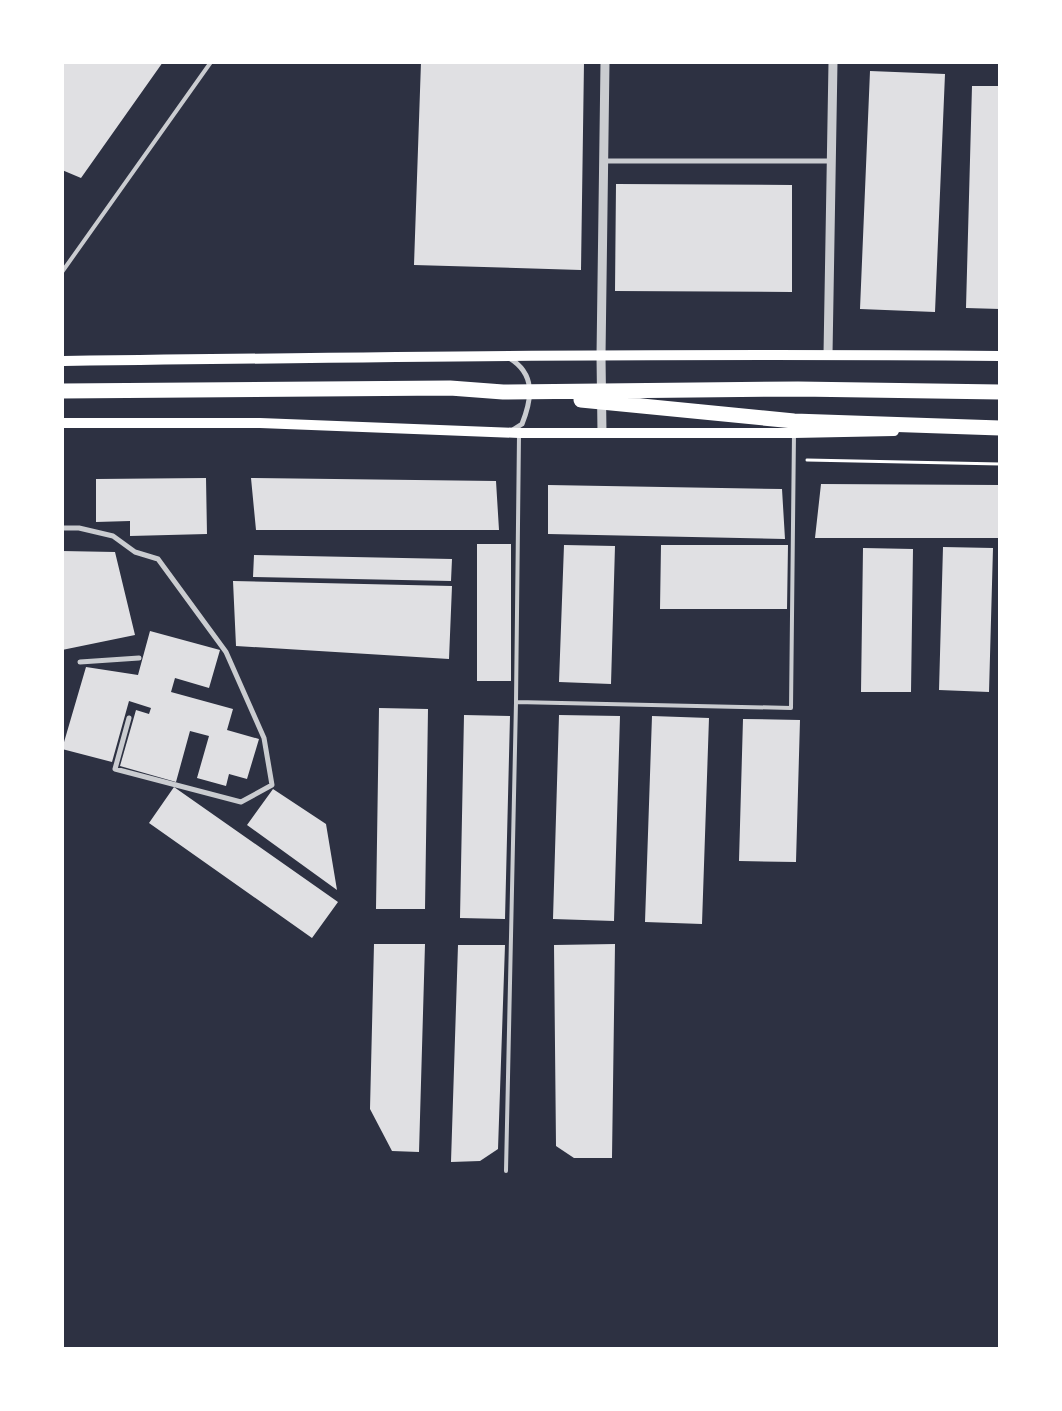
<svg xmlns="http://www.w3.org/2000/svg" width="1062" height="1411" viewBox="0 0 1062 1411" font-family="'Noto Sans',sans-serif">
  <rect width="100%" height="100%" fill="#2d3142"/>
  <path fill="#e0e0e3" d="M62 62H163L81 178 62 170Z
    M421 62H584L581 270 414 265Z
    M870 71 945 74 935 312 860 309Z
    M972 86H1000V309L966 308Z
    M616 184 792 185V292L615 291Z
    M206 478 207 534 130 536V521L96 522V479Z
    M251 478 496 481 499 530H256Z
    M821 484 1000 485V538H815Z
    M548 485 782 489 785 539 548 534Z
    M477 544H511V681H477Z
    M564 545 615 546 611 684 559 682Z
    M661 545H788L787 609H660Z
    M943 547 993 548 989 692 939 690Z
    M863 548 913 549 911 692H861Z
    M62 551 115 552 135 635 62 650Z
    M254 555 452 559 451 581 253 577Z
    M233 581 452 586 449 659 236 646Z
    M150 631 220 650 209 688 175 678 171 692 233 709 227 730 259 739 247 779 229 774 226 786 197 778 209 736 190 731 176 782 120 766 136 710 149 714 151 708 129 701 112 762 62 749 86 667 138 675Z
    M379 708 428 709 425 909H376Z
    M464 715 510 716 505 919 460 918Z
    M559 715 620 716 614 921 553 919Z
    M652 716 709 718 702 924 645 922Z
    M743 719 800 720 796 862 739 861Z
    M174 787 338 902 312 938 149 823Z
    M273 789 326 824 337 890 247 825Z
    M374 944H425L419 1152 392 1151 370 1109Z
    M615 944 612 1158H574L556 1146 554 945Z
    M458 945H505L498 1149 480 1161 451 1162Z"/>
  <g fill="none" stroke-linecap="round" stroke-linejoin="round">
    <path stroke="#fff" stroke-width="3" d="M807 460 1000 464"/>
    <path stroke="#caccd0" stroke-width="4" d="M62 272 211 62
      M516 702 791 708 794 433
      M506 1171 516 702 519 435"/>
    <path stroke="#caccd0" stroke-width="5" d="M604 161H831
      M509 358C536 374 532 399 522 424L511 431
      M62 528H79L113 536 135 552 158 559 226 652 264 738 272 785 241 802 115 769 129 718
      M80 662 139 658"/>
    <path stroke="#caccd0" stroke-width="9" d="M828 355 833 62
      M602 433 601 356 605 62"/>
    <path stroke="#fff" stroke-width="10" d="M62 361C375 357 687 353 1000 356
      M62 423H260L519 433H794L894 431"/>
    <path stroke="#fff" stroke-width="15" d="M62 391 450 388 503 392 798 389 1000 392
      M581 400 794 421 1000 428"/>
  </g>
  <rect width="1062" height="1411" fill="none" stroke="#ffffff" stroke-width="128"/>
</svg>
